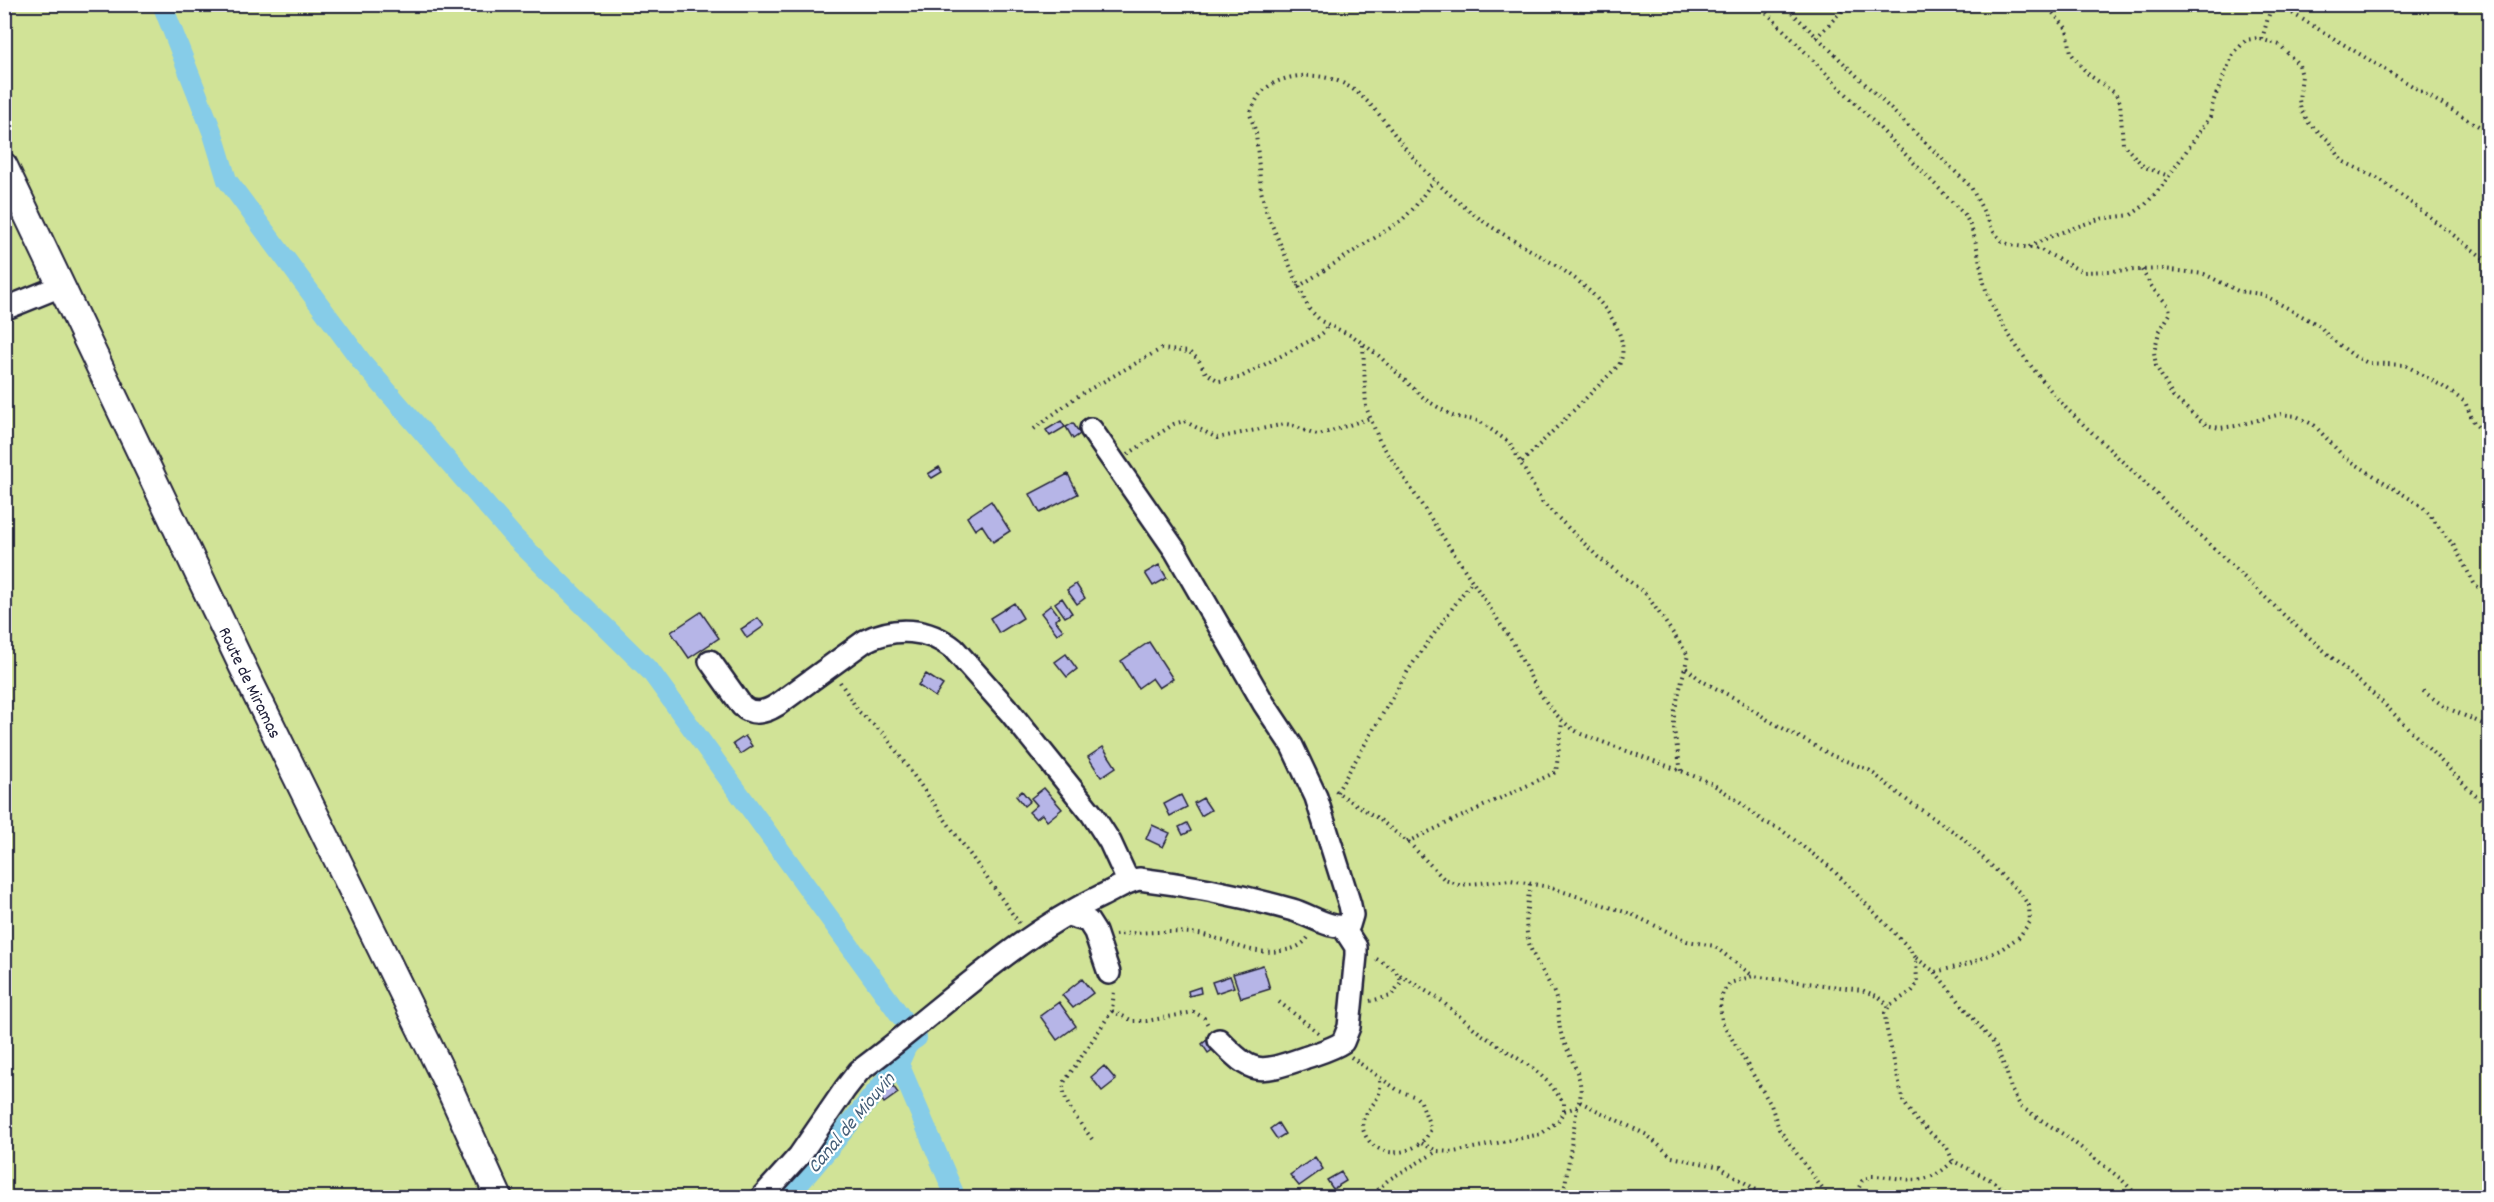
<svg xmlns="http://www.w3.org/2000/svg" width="2494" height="1202" viewBox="0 0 2494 1202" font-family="Dekko,sans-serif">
  <rect width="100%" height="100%" fill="#f0f0fa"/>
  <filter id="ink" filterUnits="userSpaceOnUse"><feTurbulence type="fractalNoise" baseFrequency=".0167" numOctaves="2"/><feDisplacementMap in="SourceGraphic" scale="12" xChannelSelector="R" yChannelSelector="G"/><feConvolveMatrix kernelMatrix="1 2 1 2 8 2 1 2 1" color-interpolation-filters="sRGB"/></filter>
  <g filter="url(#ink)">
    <path fill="#d1e397" stroke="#7a8269" stroke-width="1.5" d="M5 5H2489V1197L5 1198Z"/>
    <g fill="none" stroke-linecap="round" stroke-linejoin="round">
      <path stroke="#86cce8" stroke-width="20" d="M162 4 213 134 227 180 362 362 513 536 651 672 902 1018
        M899 1064 956 1198
        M787 1198C825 1155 860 1111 896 1067 906 1055 902 1046 917 1038"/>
    </g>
    <path fill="#b6b5e7" stroke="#22223b" stroke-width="1.5" d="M1061 421 1065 427 1050 436 1046 430Z
      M1073 423 1080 434 1073 439 1066 427Z
      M939 467 942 472 932 478 928 474Z
      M1068 474 1078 494 1040 513 1030 494Z
      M991 501 1010 531 993 542 982 525 975 530 967 517Z
      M1159 565 1167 578 1153 586 1145 573Z
      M1076 584 1085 598 1077 604 1067 590Z
      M1062 598 1072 613 1065 617 1055 603Z
      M1014 603 1023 618 999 633 990 618Z
      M1051 605 1060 617 1055 620 1063 630 1057 634 1041 613Z
      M701 612 719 638 689 658 671 632Z
      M758 618 764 626 747 638 741 629Z
      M1149 642 1173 679 1159 688 1152 678 1138 688 1121 661Z
      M1066 654 1077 669 1067 677 1055 662Z
      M926 674 943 685 935 697 918 685Z
      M745 736 752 746 740 754 733 744Z
      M1103 747 1116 767 1101 777 1088 757Z
      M1044 788 1062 809 1047 821 1042 814 1036 819 1029 812 1037 805 1031 798Z
      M1022 791 1030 801 1024 806 1016 796Z
      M1181 795 1187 807 1170 816 1164 804Z
      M1203 798 1211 810 1201 816 1194 803Z
      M1187 823 1191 831 1183 835 1179 827Z
      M1152 825 1170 833 1163 847 1146 839Z
      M1263 965 1270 989 1241 998 1233 974Z
      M1230 976 1234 987 1216 993 1212 982Z
      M1082 979 1093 993 1073 1008 1062 995Z
      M1200 987 1201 993 1189 996 1188 991Z
      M1059 1002 1076 1026 1057 1040 1040 1016Z
      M1209 1038 1215 1048 1208 1053 1202 1044Z
      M1104 1066 1116 1080 1102 1091 1091 1077Z
      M891 1083 898 1093 884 1103 877 1093Z
      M1278 1123 1285 1134 1277 1139 1270 1129Z
      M1315 1157 1323 1169 1299 1186 1290 1175Z
      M1341 1172 1346 1181 1333 1189 1327 1180Z"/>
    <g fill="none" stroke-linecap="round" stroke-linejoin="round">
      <g stroke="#22223b" stroke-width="26">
        <path id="minor" d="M4 309 61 286
          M710 661 742 706C753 716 766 712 777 705L865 641C895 626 928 628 954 649L1010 712 1092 814 1110 842 1128 881
          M1068 915 1088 921 1095 932 1109 973
          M1219 1040C1253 1075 1258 1074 1304 1058 1317 1053 1331 1050 1343 1042L1349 1027 1356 955V947L1343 927
          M761 1198 799 1156 845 1089 859 1071C939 1012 1011 939 1101 896 1114 890 1125 882 1139 879 1190 885 1243 896 1293 910 1310 915 1332 931 1349 925L1352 915 1350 905 1316 797 1292 746 1264 704 1175 550 1091 429"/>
      </g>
      <g stroke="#22223b" stroke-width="30">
        <g id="major">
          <path id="s1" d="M4 166 249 680 446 1081 499 1198"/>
        </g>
      </g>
      <path stroke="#22223b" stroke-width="4" stroke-dasharray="1.5 4.5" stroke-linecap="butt" d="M1758 4 1964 214C1979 237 1978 264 1986 290 2000 330 2039 378 2067 409L2286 617 2381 701 2490 810
        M1783 4 1971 187 1994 232 2002 241 2010 245 2039 249 2083 272 2164 269 2204 274 2238 291 2262 294 2320 326 2328 336 2354 356 2368 363 2405 365 2442 386 2465 402 2474 423 2480 429 2490 433
        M2045 4 2067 29 2071 53 2079 64 2089 75 2115 93 2120 102 2123 144 2144 167 2169 176
        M2277 4 2490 133
        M1816 38 1848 4
        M2262 39 2272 4
        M2029 247 2054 235 2099 219 2131 215 2145 205 2162 186 2210 117 2213 102 2233 54 2246 40 2257 38 2280 45 2299 65 2302 76 2299 100 2301 110 2309 123 2330 142 2342 161 2381 180 2490 263
        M2142 270 2153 289 2169 306 2170 314 2159 332 2154 352 2156 366 2173 397 2206 425 2220 428 2235 426 2281 414 2296 416 2314 425 2343 456 2423 507 2454 546 2475 585 2490 595
        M1298 287 1401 221 1414 208 1434 180
        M1363 345 1366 407 1379 440 1515 646C1531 679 1548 716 1581 734L1681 771 1711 783 1734 798 1764 822 1780 829 1831 868 1906 945 1916 958 1917 984 1912 991 1889 1006 1885 1013 1886 1026 1903 1101 1915 1119 1947 1148 1953 1161 1989 1179 2018 1198
        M1034 429 1076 397 1161 349 1189 352 1198 359 1206 373 1219 381 1239 378 1319 336 1325 331 1327 324
        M1128 454 1174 424 1184 421 1217 438 1285 424C1298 425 1307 434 1319 435L1370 418
        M1522 462 1619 365C1630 343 1613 317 1598 300 1566 263 1509 243 1471 212 1449 195 1429 176 1411 155 1392 133 1372 99 1346 85 1322 71 1280 72 1261 93 1256 99 1253 107 1250 114L1256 133 1261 191 1267 214 1309 309 1321 321 1354 337 1379 356 1426 400 1453 416 1479 421 1510 443 1542 502 1598 557 1646 594 1688 655 1674 713V730L1681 771
        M1686 668 1702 681 1740 701 1768 720 1833 756 1869 770 1908 801 1960 836 2020 893 2029 906 2030 922 2019 937 2000 950 1969 964 1935 972 1916 958
        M840 682 859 712 884 734 1019 923
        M2423 691 2445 707 2490 727
        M1335 791 1379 819 1410 844 1445 880 1460 885 1510 880 1549 887 1631 914 1687 941 1714 946 1753 976
        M1337 792 1409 669 1471 582
        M1407 842 1556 772 1562 722
        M1530 884C1528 902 1524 921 1528 939 1532 959 1546 975 1554 993 1559 1005 1558 1017 1560 1029 1565 1054 1590 1081 1577 1107L1564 1111
        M1115 935C1140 932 1166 931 1191 933 1225 936 1243 956 1281 951 1293 949 1302 947 1309 936
        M1935 972 1995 1045 2006 1070 2011 1089 2021 1107 2066 1136 2121 1179 2140 1198
        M1400 975 1439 999 1481 1034 1534 1069 1550 1084 1564 1103V1111L1558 1121 1541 1134 1454 1152 1437 1151 1421 1143
        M1370 1001 1391 996 1401 982C1398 969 1386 965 1375 958
        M1279 1002 1319 1033
        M1112 1011 1133 1021H1147L1194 1012 1204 1018 1208 1025
        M1351 1057 1399 1091 1416 1097 1421 1102 1431 1129C1419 1157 1373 1163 1363 1129 1359 1117 1374 1106 1378 1096 1381 1090 1380 1084 1380 1077
        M1580 1102 1647 1135 1672 1157 1720 1167 1769 1198
        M1092 1139C1080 1122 1063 1105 1063 1084L1112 1011 1114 991
        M1369 1198 1388 1180 1436 1152
        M1563 1198 1577 1108
        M1829 1198 1779 1129 1771 1105 1722 1022 1720 1004 1723 992 1730 983 1753 976 1862 990 1879 997 1889 1006
        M1854 1198 1862 1181 1871 1176C1906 1176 1923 1191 1953 1161"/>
      <use href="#minor" stroke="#fff" stroke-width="21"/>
      <use href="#major" stroke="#fff" stroke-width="26"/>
    </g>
  </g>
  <g text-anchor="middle" stroke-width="4.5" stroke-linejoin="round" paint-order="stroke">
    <g font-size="18" fill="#22223b" stroke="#fff">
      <text dy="6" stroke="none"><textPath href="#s1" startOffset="572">Route de Miramas</textPath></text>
    </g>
    <g font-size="20" font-style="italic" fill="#455e78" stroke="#fff">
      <text transform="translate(850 1122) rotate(-50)" y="7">Canal de Miouvin</text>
    </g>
  </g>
  <rect width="2494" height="1202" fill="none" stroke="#fff" stroke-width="24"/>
  <rect x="12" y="12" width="2470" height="1178" fill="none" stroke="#22223b" stroke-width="2" filter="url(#ink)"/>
</svg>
